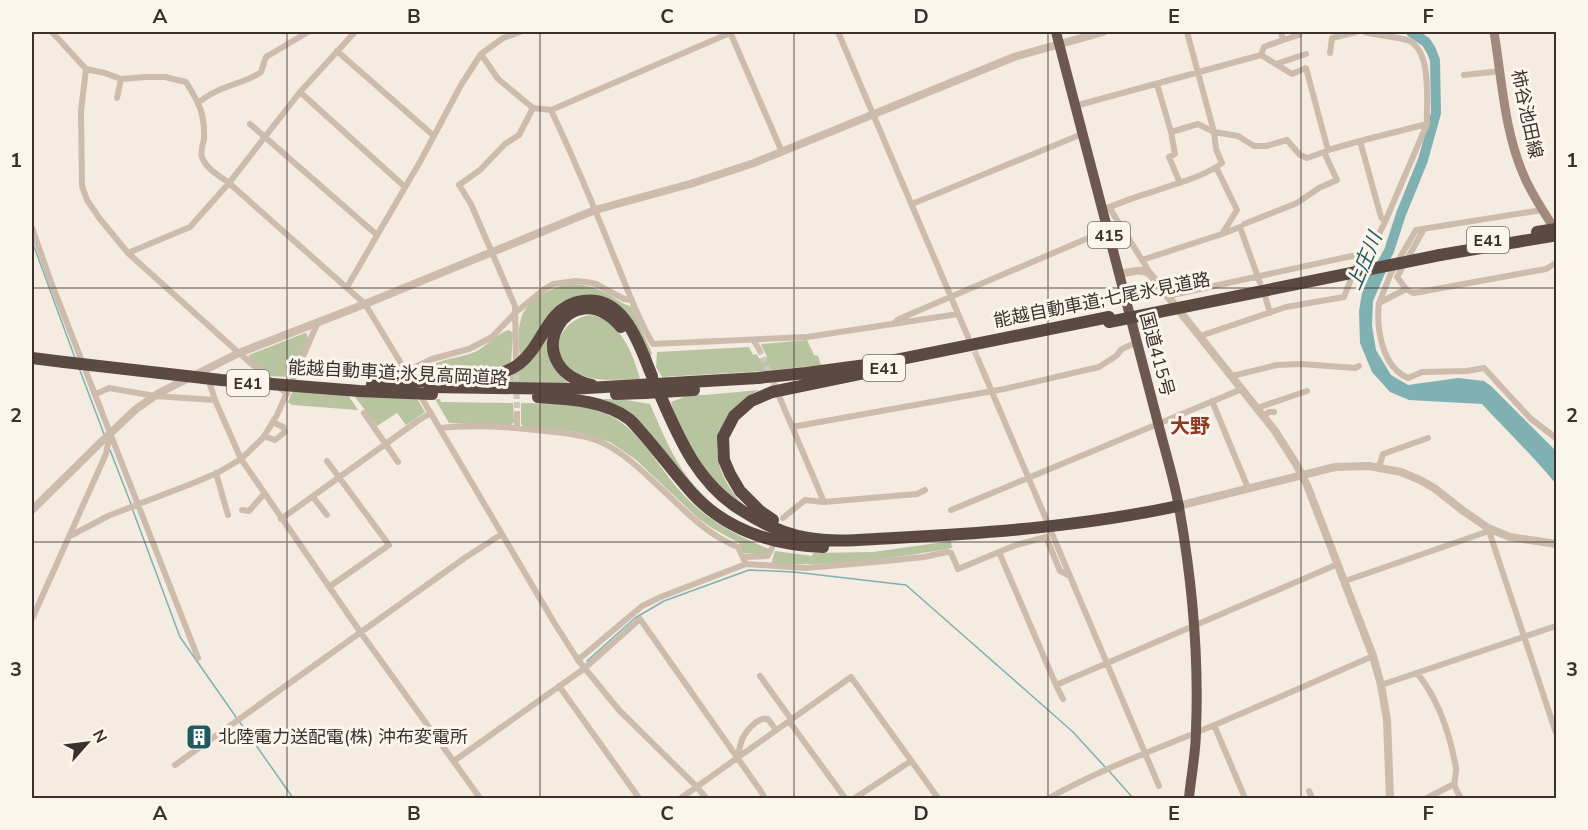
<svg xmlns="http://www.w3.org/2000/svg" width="1588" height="830" viewBox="0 0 1588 830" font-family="'Nunito Sans','Noto Sans JP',sans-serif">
  <rect width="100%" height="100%" fill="#f4ebe1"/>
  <path fill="#b8c4a0" d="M569 284C587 284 598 288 613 297 619 301 624 305 631 306L652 353 650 358 597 297 520 358C519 345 517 332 521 319 526 299 551 288 569 284Z
    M591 315C620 320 633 353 640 379 617 379 590 384 570 369 545 350 563 318 591 315Z
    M509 330 513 333 511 364C491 376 449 378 424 379V377L436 366V363C449 358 464 357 477 351 488 345 497 333 509 330Z
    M550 332C544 356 550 369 570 384L493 383C526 373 532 360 550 332Z
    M305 333 307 334 308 340 291 377 269 376 248 358 249 355Z
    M807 340 814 355 818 356 821 365 766 371 662 377 656 367 657 352 749 347 753 355 756 354 760 359 767 357 761 344Z
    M293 390 346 392 358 410 292 405 288 402Z
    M759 390C721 410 704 449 730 488 734 495 740 501 745 507 738 501 729 496 723 490 699 468 679 432 671 402L689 395H705Z
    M352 393 416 397 425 412 406 425 397 413 377 426Z
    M435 399H440L441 402 513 403 514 422 510 426 449 423Z
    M602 399H620L650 404C661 429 672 457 689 479 700 493 714 505 726 517L707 501 617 405Z
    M521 403C548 404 576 402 602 412 638 425 657 466 681 492 706 520 735 535 769 549L766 555 744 553 739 543 712 528 699 519 635 459 610 442 577 432 524 427 521 424Z
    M951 541 952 548C892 559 831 566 771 564L775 551 812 556 813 553 873 552Z"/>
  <path fill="#7fb0b2" d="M1387 269 1373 301 1372 326 1376 350 1391 375 1408 385 1458 378 1484 381 1491 386 1556 451V484C1533 456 1507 431 1482 404L1409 400 1390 392 1372 372 1360 343 1359 311 1362 293 1370 273Z"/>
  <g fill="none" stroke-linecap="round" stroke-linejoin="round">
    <path stroke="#7fb0b2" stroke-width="1.5" d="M32 241 75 358
      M79 368 104 434
      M110 450 131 504
      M132 508 180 637 236 717
      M587 661 635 618 664 601 749 570 794 572 906 585 1073 732 1106 768
      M239 721 293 798
      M1109 771 1133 798"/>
    <path stroke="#7fb0b2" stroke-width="10" d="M1378 271 1389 251 1401 214 1423 160 1436 113 1435 60 1431 50 1426 42 1411 32"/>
    <path stroke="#cfc6bd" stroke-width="6" stroke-dasharray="6 3" stroke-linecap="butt" d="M971 343 978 359
      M759 349 778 393
      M516 366 517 414"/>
    <path stroke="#cdbbac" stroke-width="6" d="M52 32 86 69 105 73 121 79 146 77H165L186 82C199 103 205 113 204 139 203 144 200 152 202 157 206 169 220 176 229 183L365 304 413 383
      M730 32 782 152
      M838 32 968 337
      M1187 32 1214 132
      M1281 32 1283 40 1299 35
      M1365 32C1379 36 1393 36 1407 40 1433 49 1426 102 1427 124
      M337 51 434 136
      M1330 53 1332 38 1356 32
      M481 54 498 79 533 108 551 110 730 33
      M1261 55 1264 47 1283 40
      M1276 64 1306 54
      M86 69 81 111 82 186 87 200 100 219 128 253 239 353 287 394
      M1464 75 1501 71
      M1157 84 1171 132 1198 124 1214 132
      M300 92 405 187
      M117 98 121 79
      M199 102C208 95 218 90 229 86 242 81 250 80 261 72L266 57 308 32
      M1075 106 1261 55 1292 74 1306 68 1328 150 1324 152
      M551 110C574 159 595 209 615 259 627 287 637 318 653 344L807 337 958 314
      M250 124 377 235
      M1171 132 1175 154 1169 157 1180 183
      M1360 141 1427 124 1385 222
      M1328 150 1360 141 1381 217 1385 222 1369 253 1361 254
      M1216 167 1237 210 1222 234 1240 227 1260 283
      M912 204 1082 134
      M1109 207 1142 260
      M1103 210C1119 203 1135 197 1152 192 1174 184 1204 177 1222 163L1216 149 1214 132 1238 136 1254 146H1266L1287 140 1300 155 1307 158 1324 152 1337 180 1319 188 1297 203 1244 224
      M1542 210 1416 230 1391 273 1379 303 1406 289 1413 293 1420 292 1546 269 1556 263
      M32 228 51 282 198 658
      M128 253 190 227 229 183 300 92 355 32
      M1150 273 1142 260 1222 234
      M347 287 421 160 461 85 481 54 503 38 520 32
      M1406 289 1397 277 1424 229
      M1168 296 1361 254 1344 297 1286 307 1200 336
      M1265 296 1270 313
      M1379 303C1376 328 1382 367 1408 378L1422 372 1467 371 1484 368 1531 419 1556 438
      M894 323 899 319 1107 230
      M754 341 759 349
      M516 359 515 306 471 204 459 185 480 170 505 144 519 135 533 108
      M978 359 1046 519
      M406 371 432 359 469 349 492 337 515 313 543 290 553 284 576 281 586 282 596 284 624 299 632 300
      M1232 376 1277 365 1301 364 1355 368 1359 366
      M208 378 215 400 241 459 361 633 480 798
      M96 394 109 388 155 396 215 400
      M420 395 555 624 578 660 619 710 697 787 706 798
      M779 396 824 502
      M1212 401 1248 488
      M1257 408 1307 391
      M364 413 398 462
      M1263 416 1269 412H1274
      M792 427 1004 389 1099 367 1116 356 1122 349 1137 342
      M441 428C475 424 512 427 546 431 563 433 580 434 596 440 619 449 637 466 655 483 681 506 704 534 738 547L746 564
      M517 428V414
      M264 436 275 440 285 432 283 427 273 422
      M327 461 389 545 329 587
      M1379 467 1383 454 1428 438
      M216 473 228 515
      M313 497 327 515
      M242 510 249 511 264 494
      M951 510 1242 389
      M783 518 805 500 824 502 917 494 925 490
      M281 519 419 420 431 413
      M1488 528 1556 733
      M1050 529 1159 786
      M70 536 108 516 196 482 219 472 241 459 263 438 277 415 318 322
      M999 552 1056 685
      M743 557 768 556 772 548
      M1345 581 1489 531
      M32 619 106 454 110 433
      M578 660 642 606 663 596 746 564 806 568 886 561 924 557 947 552 951 553 958 569 1016 545 1046 537 1060 571 1070 576
      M1417 673C1439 700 1450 734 1456 768 1457 774 1453 780 1455 786 1456 790 1459 795 1461 798
      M760 676 791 719
      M1381 685 1556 626
      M559 686 639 798
      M1063 699 1056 685 1338 564
      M789 721 845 798
      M1214 725 1245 798
      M738 757C740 742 743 733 755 723 760 720 762 718 768 719L776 730
      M454 761 585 668 640 619 760 790 765 798
      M175 765 466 557 502 534
      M1309 791 1312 798
      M681 798 851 677 938 798
      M855 798 911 761
      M1049 798C1102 768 1160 748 1217 724 1269 702 1321 679 1373 656
      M1427 798 1454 784"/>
    <path stroke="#cdbbac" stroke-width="8" d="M1120 274C1129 272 1142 268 1150 274L1275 431 1296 464 1307 485 1373 656 1381 685 1387 720 1390 798
      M1178 506 1335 467 1369 466 1401 472 1420 480 1434 488 1462 510 1488 528 1510 537 1556 544
      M32 510 99 444 136 409 159 393 239 353 365 304 595 210 690 184 754 163 1014 57 1103 32"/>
    <path stroke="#a18a7d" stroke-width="9" d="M1494 32C1502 80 1504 130 1524 176 1532 195 1545 214 1556 231"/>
    <path stroke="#6c584f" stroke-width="10" d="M1056 32 1158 423C1165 451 1174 479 1179 507 1192 580 1199 656 1196 730 1196 753 1191 776 1189 798"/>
    <path stroke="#5c4a42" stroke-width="12" d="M1440 255 1552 236
      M32 358 64 362
      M443 380C467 378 499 379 519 364 535 352 542 331 555 316 562 308 573 302 583 301 625 295 639 345 652 376
      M592 385C513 366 570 268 621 327
      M430 387 570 389 758 378 806 373 881 363 1109 317
      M616 394 645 393 694 390
      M538 397C568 399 604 400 629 419 634 423 638 429 642 433 659 452 674 473 692 493 726 530 773 545 823 547
      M661 397C680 441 699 484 741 510 761 523 784 534 808 538 837 543 865 539 894 538 989 533 1085 526 1178 506
      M773 520 760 511 740 491 730 474 724 460 723 437 734 416 751 401 772 392 869 372"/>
    <path stroke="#5c4a42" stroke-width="12" d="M1537 232 1556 229
      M1109 322 1440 255
      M64 362 221 380 359 391 432 394
      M372 384 430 381"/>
  </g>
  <path fill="none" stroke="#3b302b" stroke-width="1.5" stroke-opacity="0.55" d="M287 32V798M540 32V798M794 32V798M1048 32V798M1301 32V798M32 288H1556M32 542H1556"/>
  <defs>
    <g id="building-square" transform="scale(1.35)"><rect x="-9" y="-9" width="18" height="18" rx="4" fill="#1f5a5e" stroke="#fbf5ee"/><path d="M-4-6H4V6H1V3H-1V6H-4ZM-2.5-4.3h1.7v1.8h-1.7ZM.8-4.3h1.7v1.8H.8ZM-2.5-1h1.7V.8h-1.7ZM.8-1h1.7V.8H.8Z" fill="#fff"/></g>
  </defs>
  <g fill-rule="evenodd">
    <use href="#building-square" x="199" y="737"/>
  </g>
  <g text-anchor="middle" stroke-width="6" stroke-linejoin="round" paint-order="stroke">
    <g fill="#fbf5ee" stroke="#756b66" stroke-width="1.5">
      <rect x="1088" y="222" width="42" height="26" rx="4.5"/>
      <rect x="1467" y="227" width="42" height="26" rx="4.5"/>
      <rect x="863" y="355" width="42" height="26" rx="4.5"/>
      <rect x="227" y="370" width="42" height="26" rx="4.5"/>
    </g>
    <g font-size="16" font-weight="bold" fill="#3b302b">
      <text x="1109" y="241">415</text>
      <text x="1488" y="246">E41</text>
      <text x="884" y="374">E41</text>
      <text x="248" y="389">E41</text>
    </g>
    <g font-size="18" fill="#3b302b" stroke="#fbf5ee">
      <text transform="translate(1527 114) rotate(78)" y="6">柿谷池田線</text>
      <text transform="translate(1102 300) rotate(-11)" y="6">能越自動車道;七尾氷見道路</text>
      <text transform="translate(1157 354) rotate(75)" y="6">国道415号</text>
      <text transform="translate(398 373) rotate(3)" y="6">能越自動車道;氷見高岡道路</text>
    </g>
    <g font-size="18" fill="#3b302b" stroke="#fbf5ee" text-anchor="start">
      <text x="218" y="743">北陸電力送配電(株) 沖布変電所</text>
    </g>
    <g font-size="20" font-style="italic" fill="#1f5a5e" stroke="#fbf5ee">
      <text transform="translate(1364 261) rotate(-67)" y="7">上庄川</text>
    </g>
    <g font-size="20" font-weight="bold" fill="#8c3b22" stroke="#fbf5ee">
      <text x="1190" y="433">大野</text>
    </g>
  </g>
  <rect width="1588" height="830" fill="none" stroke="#fbf5ee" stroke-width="66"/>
  <g transform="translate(87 743) rotate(62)" stroke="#fbf5ee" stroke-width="4.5" paint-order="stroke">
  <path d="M0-4.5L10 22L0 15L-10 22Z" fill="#3b302b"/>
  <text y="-9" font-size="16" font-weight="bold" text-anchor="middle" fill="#3b302b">N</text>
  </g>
  <rect x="33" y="33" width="1522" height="764" fill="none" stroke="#3b302b" stroke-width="2"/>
  <g font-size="20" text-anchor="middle" font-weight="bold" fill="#3b302b">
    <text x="160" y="23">A</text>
    <text x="414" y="23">B</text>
    <text x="667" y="23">C</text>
    <text x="921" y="23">D</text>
    <text x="1174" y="23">E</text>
    <text x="1428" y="23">F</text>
    <text x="16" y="167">1</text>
    <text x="1572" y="167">1</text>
    <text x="16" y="422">2</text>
    <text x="1572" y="422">2</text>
    <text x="16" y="676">3</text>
    <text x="1572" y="676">3</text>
    <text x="160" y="820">A</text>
    <text x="414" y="820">B</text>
    <text x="667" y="820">C</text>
    <text x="921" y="820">D</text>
    <text x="1174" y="820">E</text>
    <text x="1428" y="820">F</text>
  </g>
</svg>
